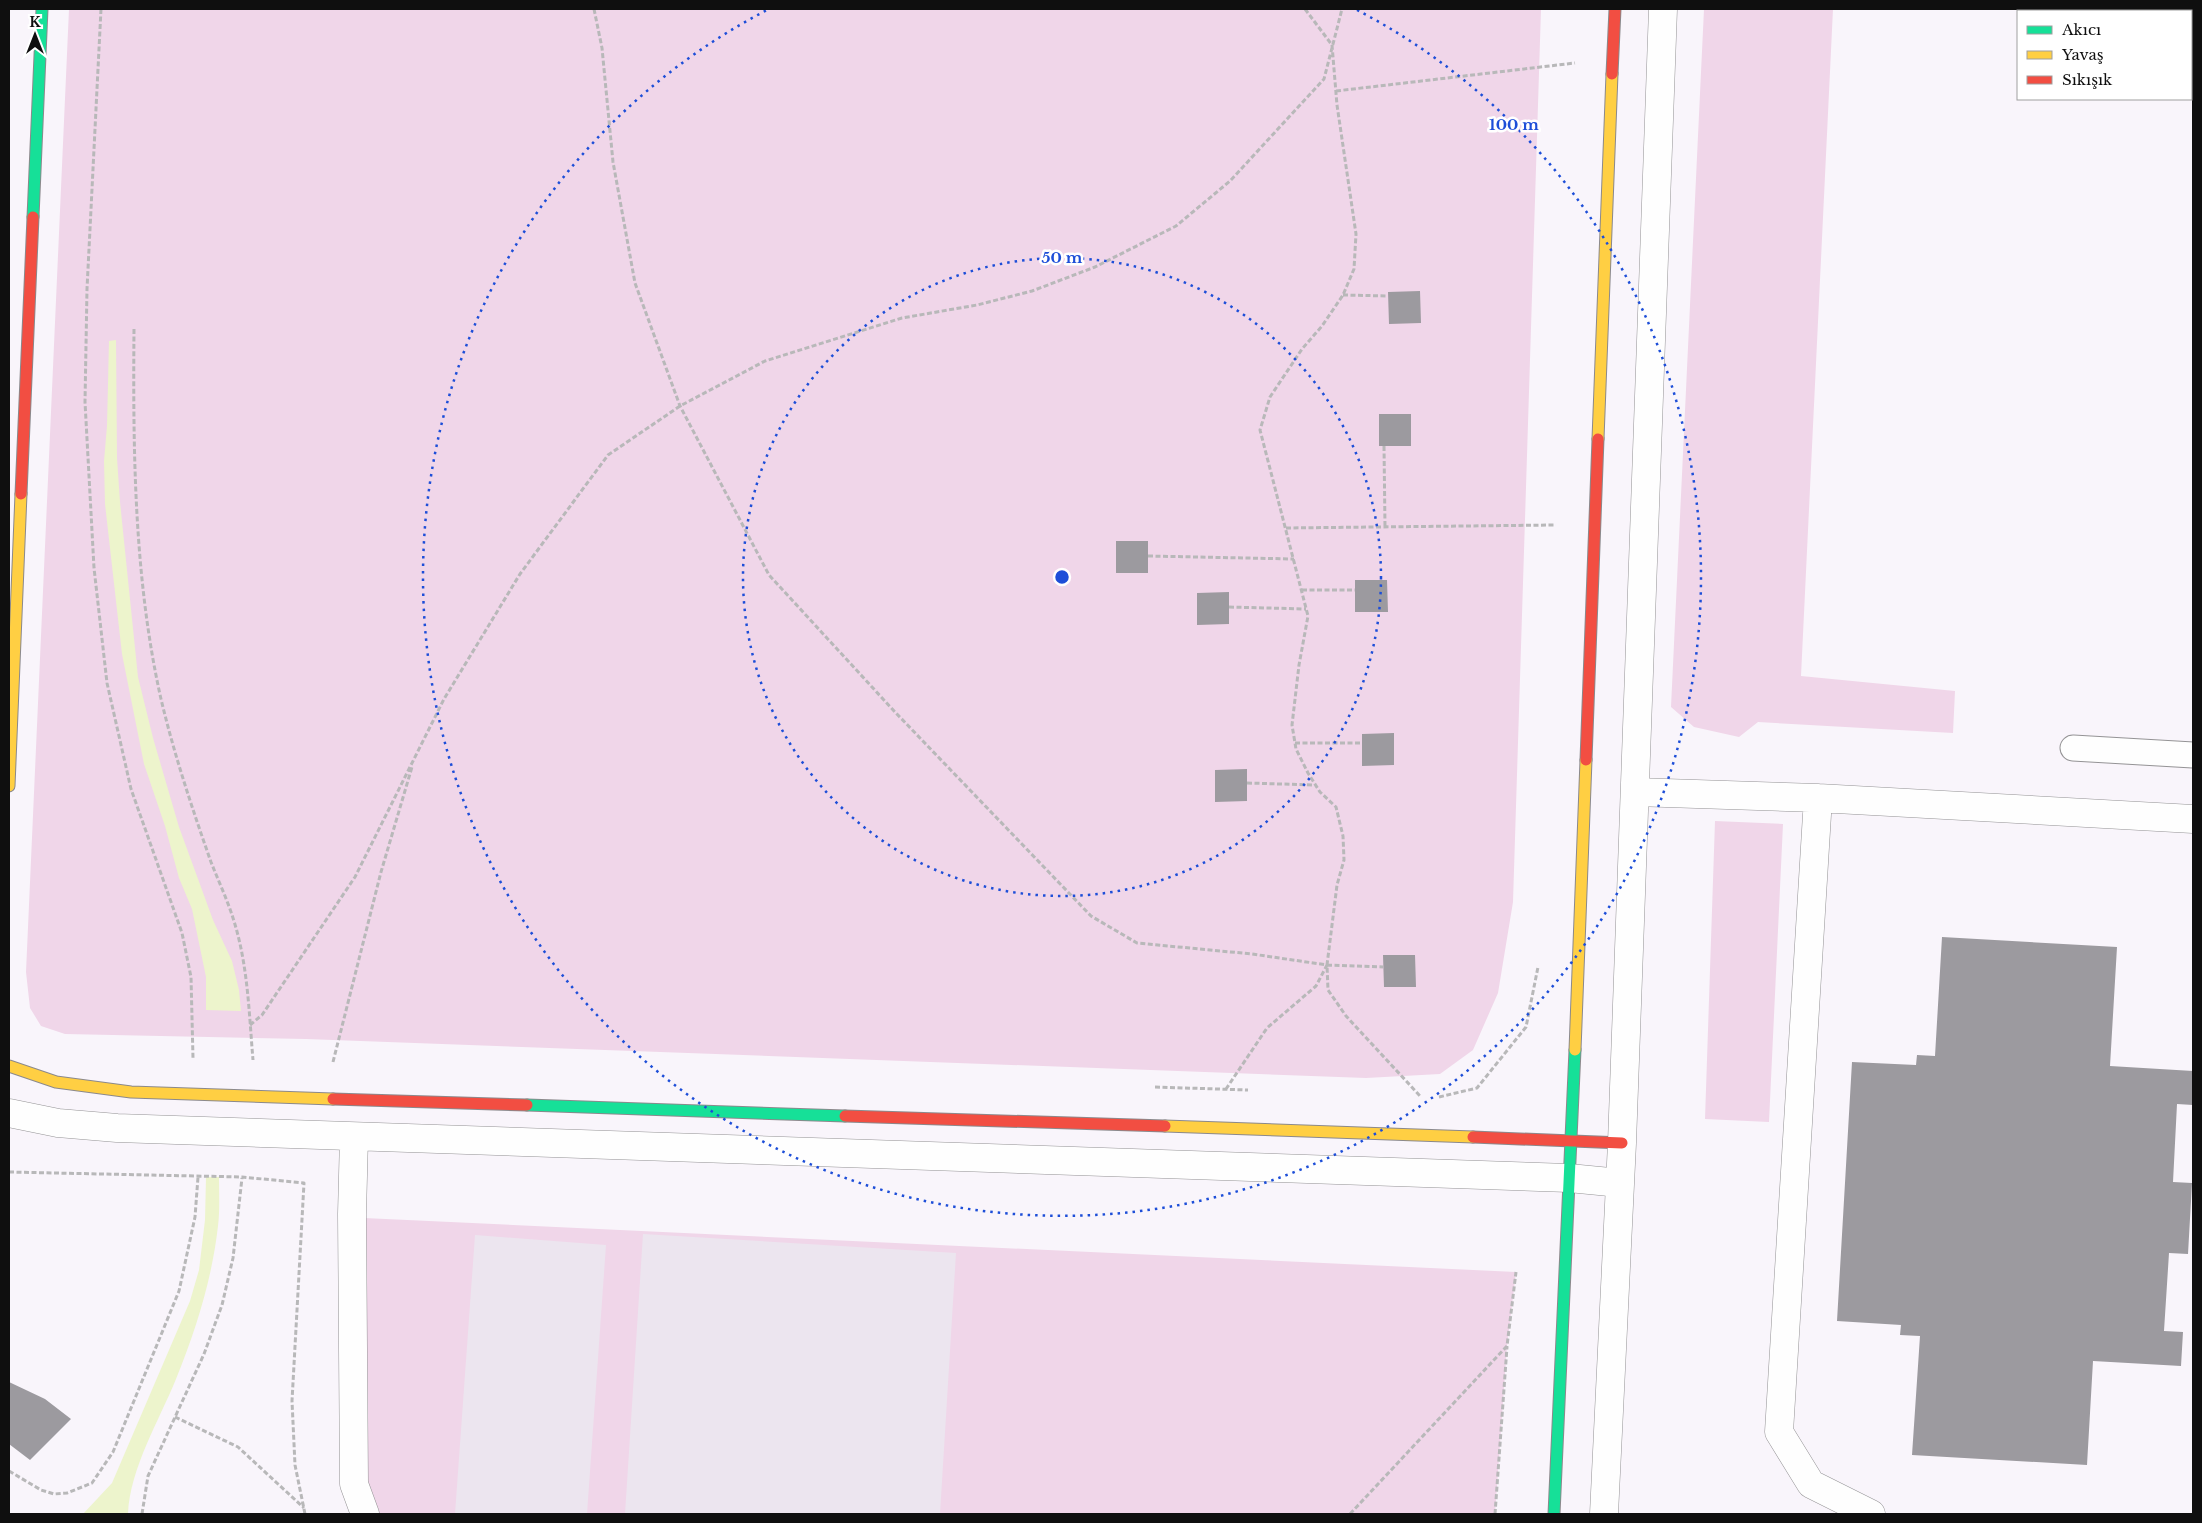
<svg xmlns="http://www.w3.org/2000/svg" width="2202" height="1523" viewBox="0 0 2202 1523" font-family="'Libre Baskerville',serif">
  <rect width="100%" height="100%" fill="#f9f5fb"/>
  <path fill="#f0d6e9" d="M69 9H1541L1513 902 1498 993 1473 1050 1440 1074 1366 1078 306 1039 65 1034 41 1026 30 1008 26 972Z
    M1704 9H1833L1801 676 1955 691 1953 733 1758 722 1739 737 1694 727 1671 707Z
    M1715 821 1783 824 1769 1122 1705 1119Z
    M364 1218 1516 1272 1507 1346 1495 1514H365Z"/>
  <path fill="#ece5ef" d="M643 1234 956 1253 940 1514H625Z
    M475 1235 606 1245 587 1514H455Z"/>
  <path fill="#edf4cc" d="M116 340 117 458 120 502 138 677 153 738 179 827 213 920 232 961 239 990 241 1011 206 1010V977L192 909 179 878 165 826 144 764 122 654 105 504 104 461 107 426 109 341Z
    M206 1177H219C219 1193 220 1210 218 1226 212 1279 196 1330 176 1379 159 1421 130 1468 128 1514H83L112 1483 190 1301 199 1270 205 1220Z"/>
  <path fill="#9c9a9f" d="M1420 291 1421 323 1389 324 1388 292Z
    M1379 414H1411V446H1379Z
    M1116 541H1148V573H1116Z
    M1355 580H1387L1388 612H1355Z
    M1229 592V624L1197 625V593Z
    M1394 733V765L1362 766V734Z
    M1247 769V801L1215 802V770Z
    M1942 937 2117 947 2110 1066 2193 1071V1105L2177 1104 2173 1182 2192 1183 2188 1254 2169 1253 2164 1331 2183 1332 2181 1366 2093 1361 2087 1465 1912 1455 1920 1336 1900 1335 1901 1325 1837 1321 1852 1062 1916 1065 1917 1055 1935 1056Z
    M1383 955H1415L1416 987H1384Z
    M9 1382 45 1399 71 1419 30 1460 9 1444Z"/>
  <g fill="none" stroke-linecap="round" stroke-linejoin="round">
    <g stroke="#949395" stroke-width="27">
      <path id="lane" d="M2073 748 2193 755"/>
    </g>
    <g stroke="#949395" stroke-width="29">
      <path id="street" d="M1635 792 1818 798 2193 819
        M1818 798 1779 1432 1811 1484 1871 1514
        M9 1113 58 1123 117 1128 1569 1178 1620 1183
        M354 1137 352 1214 354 1484 365 1514
        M1604 1514 1622 1143 1663 9"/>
    </g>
    <g stroke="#8b898c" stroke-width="13">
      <path id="fast" d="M33 217 42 9
        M527 1105 845 1116
        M1554 1514 1575 1050"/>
    </g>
    <g stroke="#8b898c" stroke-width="13">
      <path id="slow" d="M1598 439 1612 74
        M9 786 21 494
        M1575 1050 1586 760
        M9 1066 56 1082 131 1092 333 1099
        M1165 1126 1473 1137"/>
    </g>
    <g stroke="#8b898c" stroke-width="13">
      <path id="jam" d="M1612 74 1615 9
        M21 494 33 217
        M1586 760 1598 439
        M333 1099 527 1105
        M845 1116 1165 1126
        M1473 1137 1622 1143"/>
    </g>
    <path stroke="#b8b8b9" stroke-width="3" stroke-dasharray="5 2.5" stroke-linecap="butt" d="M101 9 87 289 85 402 94 568 107 683 131 789 182 933 191 977 193 1058
      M594 9 602 48 613 162 635 283 680 406 769 575 895 712 1091 916 1137 943 1252 954 1327 965 1316 986 1267 1028 1226 1089
      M1305 9 1332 45 1337 105 1356 234 1354 269 1343 295 1322 326 1302 349 1270 397 1260 430 1308 616 1299 665 1292 725 1296 749 1308 773 1320 792 1336 807 1343 836 1344 860 1337 885 1327 965 1328 990 1346 1016 1421 1097
      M1336 91 1575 63
      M1343 295 1388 296
      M134 329C133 451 134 579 161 699 174 754 192 808 211 862 218 880 227 899 233 918 248 964 249 1013 253 1060
      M1384 446 1385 527
      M1286 528 1556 525
      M1148 556 1294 559
      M1302 590H1355
      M1229 607 1306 609
      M1295 743H1362
      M1247 783 1315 785
      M1327 965 1383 967
      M250 1025 262 1015 355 877 444 699 520 574 608 455 680 406 765 361 902 318 977 305 1032 291 1095 267 1176 226 1230 181 1324 79 1342 9
      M333 1062 381 872 412 767
      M1155 1087 1248 1090
      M1439 1097 1477 1088 1526 1027 1538 967
      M9 1172 242 1177 304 1183 292 1401 295 1465 305 1514
      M175 1417 238 1447 304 1508
      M9 1471 41 1490 54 1494 67 1493 92 1483 113 1452 179 1291 195 1217 198 1177
      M142 1514 148 1476 204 1354 222 1305 233 1258 242 1178
      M1350 1514 1507 1346 1516 1272
      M1495 1514 1507 1347"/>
    <use href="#lane" stroke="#fefefe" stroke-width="25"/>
    <use href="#street" stroke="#fefefe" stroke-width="28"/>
    <use href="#fast" stroke="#16e098" stroke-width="11"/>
    <use href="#slow" stroke="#ffcf43" stroke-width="11"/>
    <use href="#jam" stroke="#f24e42" stroke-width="11"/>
  </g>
  <g fill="none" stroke="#1d4ed8" stroke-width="2.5" stroke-dasharray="2.5 5">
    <circle cx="1062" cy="577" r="319"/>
    <path d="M1357 10A639 639 0 1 1 767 10"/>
  </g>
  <circle cx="1062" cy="577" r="8" fill="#1d4ed8" stroke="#fff" stroke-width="2.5"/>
  <g font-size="15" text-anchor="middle" font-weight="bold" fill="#1d4ed8" stroke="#fff" stroke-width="5" stroke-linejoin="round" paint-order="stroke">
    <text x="1514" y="130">100 m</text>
    <text x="1062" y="263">50 m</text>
  </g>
  <rect width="2202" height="1523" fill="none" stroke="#0f0f0f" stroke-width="20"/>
  <rect x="2017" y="10" width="175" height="90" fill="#ffffff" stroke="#9f9f9f"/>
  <rect x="2027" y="26" width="25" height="8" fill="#16e098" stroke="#9f9f9f"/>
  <text x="2062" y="35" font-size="15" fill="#0f0f0f">Akıcı</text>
  <rect x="2027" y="51" width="25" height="8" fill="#ffcf43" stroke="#9f9f9f"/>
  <text x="2062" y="60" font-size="15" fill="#0f0f0f">Yavaş</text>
  <rect x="2027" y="76" width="25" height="8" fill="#f24e42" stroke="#9f9f9f"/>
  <text x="2062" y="85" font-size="15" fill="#0f0f0f">Sıkışık</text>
  <g transform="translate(35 35)" stroke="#ffffff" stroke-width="4" paint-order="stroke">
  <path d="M0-4L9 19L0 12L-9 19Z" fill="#0f0f0f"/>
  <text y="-8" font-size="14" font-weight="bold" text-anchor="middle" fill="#0f0f0f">K</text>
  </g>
</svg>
